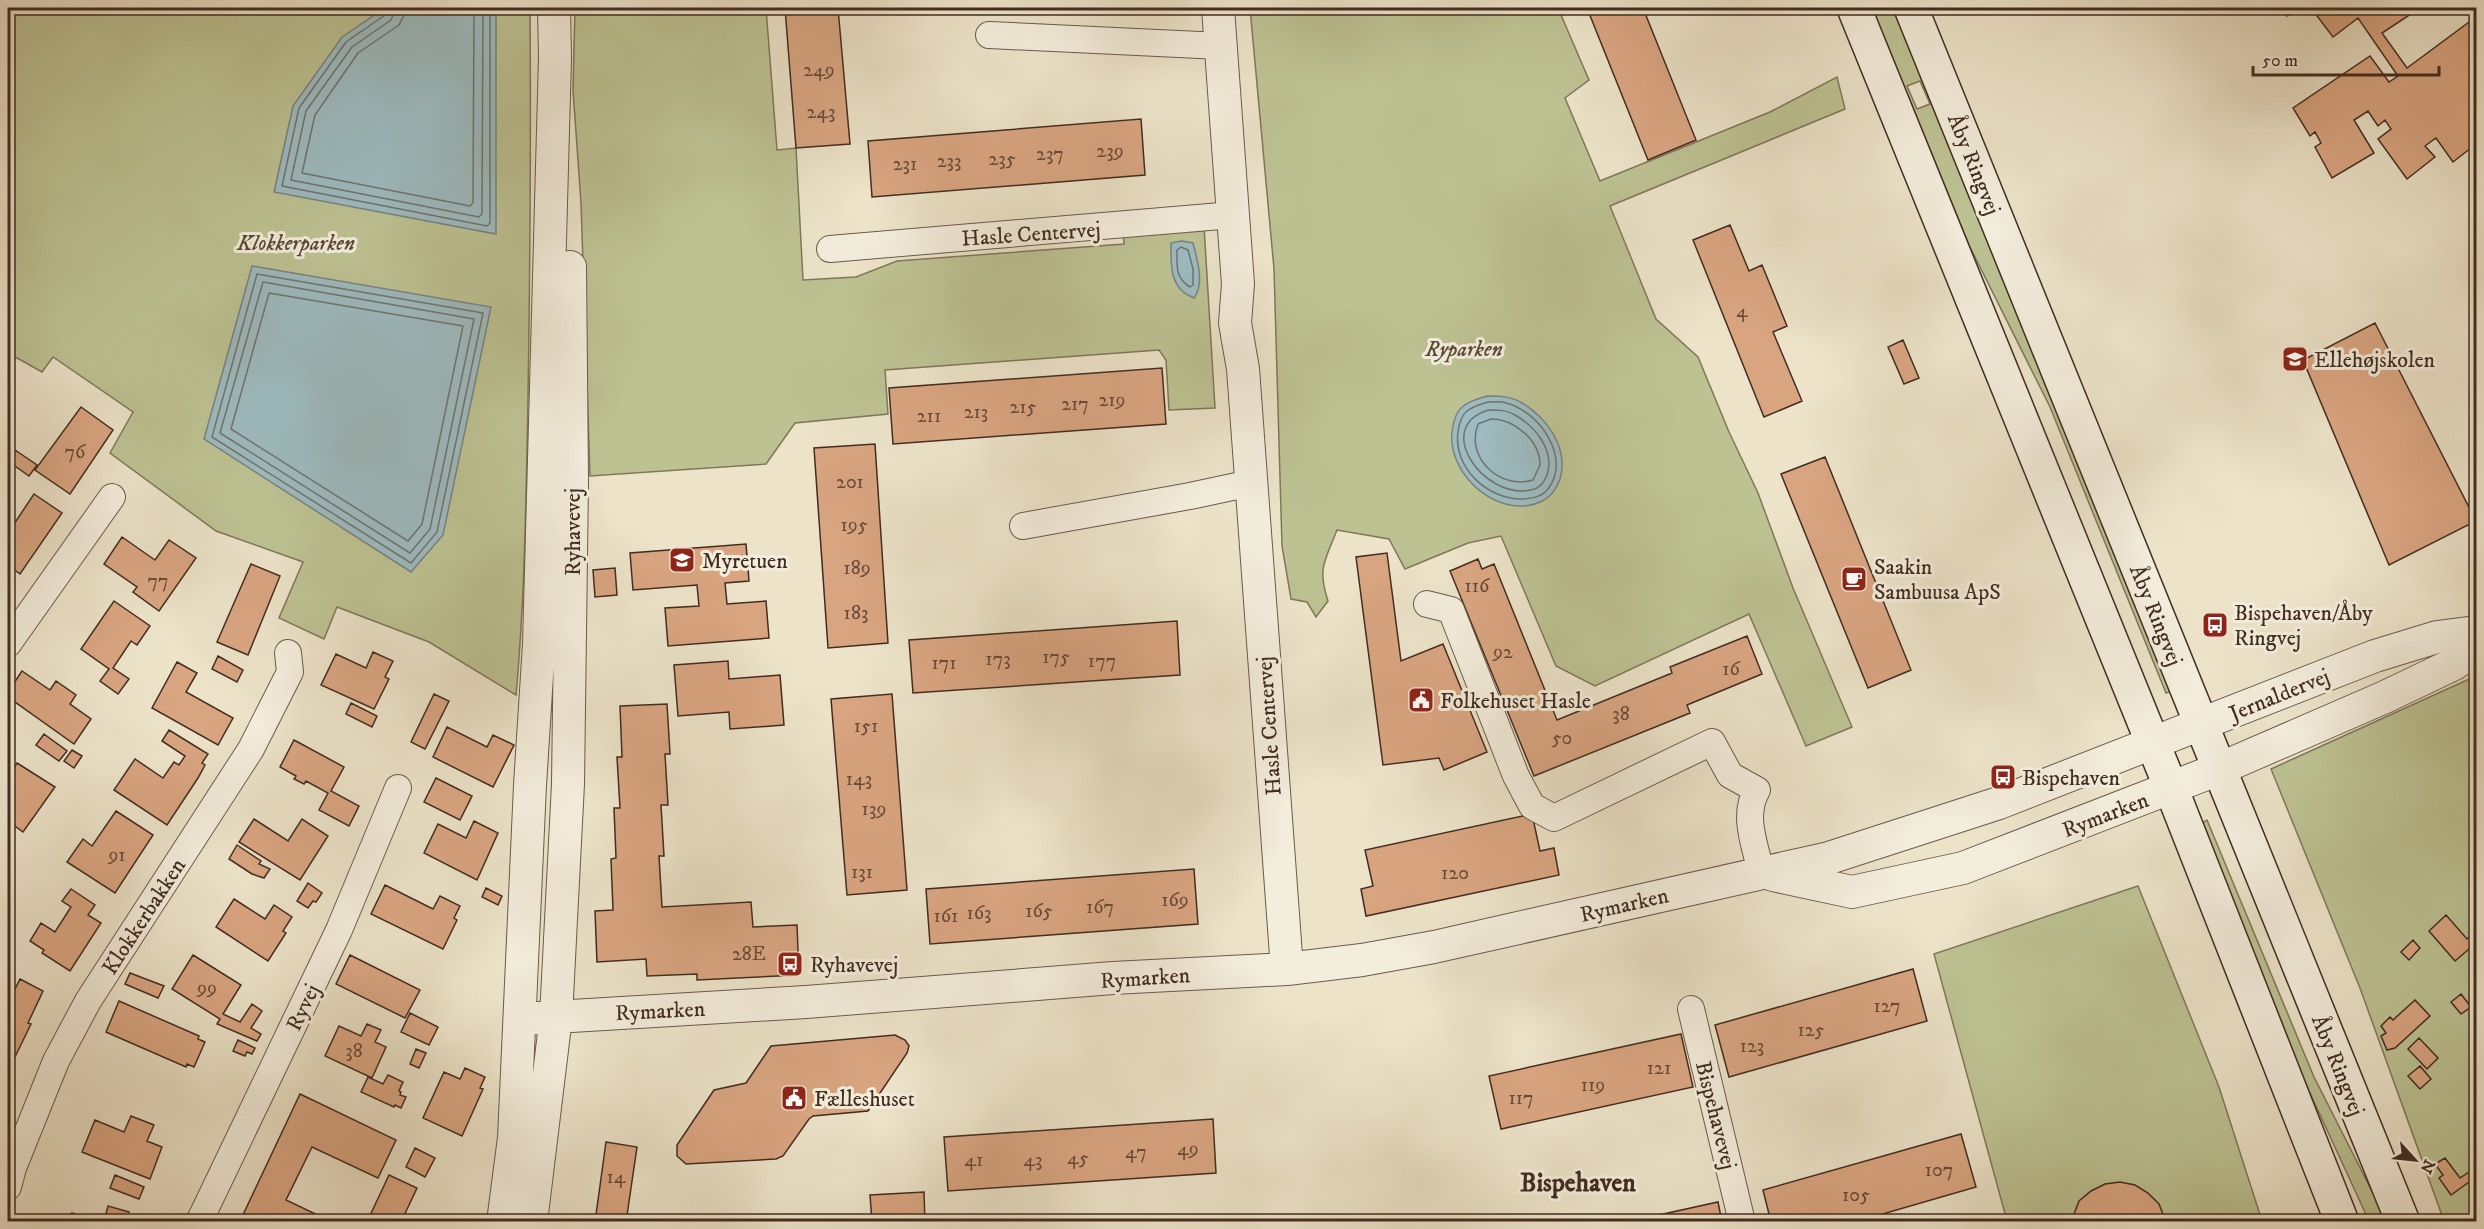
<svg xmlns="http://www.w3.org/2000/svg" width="2484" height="1229" viewBox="0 0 2484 1229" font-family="'IM FELL DW Pica',serif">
  <rect width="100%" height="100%" fill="#ece3c9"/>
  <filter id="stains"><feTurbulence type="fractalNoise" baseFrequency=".00333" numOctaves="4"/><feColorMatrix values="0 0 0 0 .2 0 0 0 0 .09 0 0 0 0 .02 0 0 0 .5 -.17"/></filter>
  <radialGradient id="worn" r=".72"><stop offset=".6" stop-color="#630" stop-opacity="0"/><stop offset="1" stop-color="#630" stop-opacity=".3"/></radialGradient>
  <path fill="#bdc293" stroke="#80775a" stroke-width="1.5" fill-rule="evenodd" d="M8 8H530C531 138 530 268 528 399 526 498 525 596 516 695L429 642 337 607 324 639 279 618 303 562 216 531 110 453 133 412 53 357 42 372 8 353Z
    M575 8H766L777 150 796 148 803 280 856 277 897 261 1124 244 1123 233 1204 226 1215 408 1169 410 1166 360 1159 350 885 370 888 414 795 423 766 464 590 476 581 203 573 90Z
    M1250 8H1558L1589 80 1565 98 1600 181 1770 112 1837 77 1845 109 1610 206 1656 319 1698 357 1729 432 1758 493 1793 588 1852 727 1806 746 1749 614 1595 686 1556 666 1501 536 1468 543 1405 569 1389 539 1337 530C1325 561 1317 568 1328 601L1316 617 1307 602 1291 599 1282 546 1274 269Z
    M1872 8H1894L2172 691 2166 693 2050 407 1969 245ZM1920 81 1930 104 1917 109 1907 86Z
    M2476 676V1221H2444L2360 988 2271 769Z
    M2207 820 2314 1077 2387 1221H2369L2304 1080 2202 823Z
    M2138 886 2219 1087 2262 1221H2007L1934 954Z"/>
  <path fill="#9dbbc0" stroke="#798280" stroke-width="1.5" d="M385 8H496V234L274 192 293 106 342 37Z
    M1181 241 1193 243C1197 259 1205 284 1194 298 1169 289 1171 265 1171 243Z
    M252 266 491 307 443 535 411 572 204 439Z
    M1487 396C1500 396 1511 396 1522 403 1547 418 1569 448 1560 479 1557 487 1552 496 1544 500 1502 523 1447 476 1452 432 1453 423 1455 413 1462 407 1469 401 1478 399 1487 396Z"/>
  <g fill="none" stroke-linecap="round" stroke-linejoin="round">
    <path stroke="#707470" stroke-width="1.5" d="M388 8 385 15 346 42 299 108 282 186 487 226 490 223V8
      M396 8 391 20 352 47 306 111 291 180 479 217 482 214 483 8
      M405 8 403 17 399 25 358 53 315 115 302 173 470 206 473 203 474 8
      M1181 247 1188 250 1193 269V285L1190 287C1175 278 1177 266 1177 250Z
      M257 274 483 313 437 532 411 563 212 437Z
      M263 282 474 319 430 529 410 553 220 433Z
      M269 293 463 326 422 524 408 541 231 429Z
      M1488 402C1494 402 1501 401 1506 403 1539 411 1572 458 1548 489 1542 497 1533 498 1523 499 1488 500 1453 468 1458 432 1459 424 1461 416 1467 411 1473 406 1481 404 1488 402Z
      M1489 410C1499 410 1507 410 1515 415 1536 427 1555 451 1547 475 1544 483 1539 489 1531 490 1483 500 1432 426 1489 410Z
      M1491 419C1514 419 1540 440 1540 465L1533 480C1500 490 1465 458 1478 424Z"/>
  </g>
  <path fill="#d9a581" stroke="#422c21" stroke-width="1.5" d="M785 8H838L850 144 796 148Z
    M1587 8H1643L1696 140 1648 160Z
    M2282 8H2301L2287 16Z
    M2311 8H2420L2382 33 2407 68 2476 17V144L2453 162 2436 138 2425 146 2435 157 2407 179 2378 139 2391 129 2385 120 2378 126 2368 111 2354 120 2374 153 2332 178 2315 147 2321 143 2315 132 2310 136 2293 108 2370 56 2389 82 2398 76 2358 18 2333 37Z
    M1141 119 1145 175 872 197 868 141Z
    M1730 225 1749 271 1762 265 1787 326 1773 332 1802 401 1764 417 1693 240Z
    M2375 323 2476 521 2389 565 2303 360Z
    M1903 340 1919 378 1904 384 1888 347Z
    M1162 368 1166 424 893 444 889 388Z
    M81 407 113 430 70 494 35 470Z
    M875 444 888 643 828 648 814 448Z
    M15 450 37 465 29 476 8 461Z
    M1825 457 1911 670 1868 688 1781 474Z
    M34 494 62 513 20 574 8 565V533Z
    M122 537 155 560 169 540 196 558 159 611 133 592 137 587 104 564Z
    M746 544 749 581 725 583 727 604 766 601 769 638 668 646 665 608 699 606 697 585 633 590 630 553Z
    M1387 553 1401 661 1443 644 1487 752 1444 770 1439 758 1383 765 1356 557Z
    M1478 559 1482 569 1494 564 1557 720 1672 673 1670 667 1747 636 1762 674 1687 705 1690 713 1534 776 1450 571Z
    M251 564 280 576 248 655 217 642Z
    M615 568 617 595 595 597 593 570Z
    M114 601 150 626 137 645 131 641 113 668 129 679 118 694 100 681 109 669 81 649Z
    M1177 621 1180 675 913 693 909 640Z
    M373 652 393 661 385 677 389 679 374 709 321 685 336 654 366 668Z
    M218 656 243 670 237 682 212 669Z
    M728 661 729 679 780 675 784 725 730 729 729 712 678 716 674 665Z
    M177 662 197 673 186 692 233 718 218 745 152 708Z
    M22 671 50 690 56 681 76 695 70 704 91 719 74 744 8 697V692Z
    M434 694 449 701 425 749 411 742Z
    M892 694 907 890 847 895 831 699Z
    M351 703 377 716 372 727 346 714Z
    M667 704 670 754H665L668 805H661L664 856H659L662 907 751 902 753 927 797 925 799 975 697 980V974L647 976 646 959 597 962 595 911 613 910 611 859 616 858 614 808H620L617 757H622L620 706Z
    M447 727 487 747 493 735 514 745 493 787 433 757Z
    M169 730 208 754 202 763 205 765 198 778 167 825 114 790 135 759 163 778 174 762 179 765 185 756 162 741Z
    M44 734 67 751 59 761 36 745Z
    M294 740 344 767 331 791 359 806 349 826 319 810 328 793 306 781 304 784 294 779 296 776 280 767Z
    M72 750 82 756 74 768 64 761Z
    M17 763 55 787 23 832 8 821V777Z
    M436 778 472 796 460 820 424 802Z
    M116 811 153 835 115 893 67 862 83 839 92 846Z
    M1532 814 1540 851 1554 848 1559 875 1366 916 1361 889 1373 886 1365 850Z
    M254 819 288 841 302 819 328 836 300 880 239 842Z
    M474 821 498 833 477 880 424 853 438 824 466 838Z
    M237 845 261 861 259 864 270 869 264 878 252 874 229 859Z
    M1194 869 1198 924 930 944 926 889Z
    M308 883 322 893 316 902 313 901 308 908 297 901Z
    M385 885 433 909 440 896 460 906 454 918 457 920 443 949 371 914Z
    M486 888 502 896 498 905 482 897Z
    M71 889 95 905 88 915 101 923 70 971 42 953 44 950 30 941 41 923 55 932 71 907 62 901Z
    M234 899 265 919 274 905 292 917 283 931 286 933 268 961 216 927Z
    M2446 915 2467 939 2470 936 2476 943 2455 961 2429 931Z
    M2413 940 2420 948 2409 960 2401 952Z
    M193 955 241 985 223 1014 240 1022 252 1004 262 1011 251 1028 261 1034 257 1041 217 1024 220 1019 172 989Z
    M350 955 420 990 405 1018 336 984Z
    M1913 969 1927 1021 1729 1077 1715 1025Z
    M130 973 164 986 158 998 125 984Z
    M20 979 43 991 28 1023 31 1024 14 1059 8 1056V1003Z
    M2461 994 2471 1007 2461 1014 2451 1002Z
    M2415 1000 2430 1016 2395 1048 2387 1050 2381 1036 2386 1033 2381 1026 2390 1017 2393 1020Z
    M119 1001 199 1036 198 1039 205 1042 194 1067 187 1064 186 1067 106 1032Z
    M410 1013 438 1027 429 1045 401 1032Z
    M367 1024 381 1030 375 1042 386 1047 372 1078 325 1056 339 1026 361 1036Z
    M1681 1034 1693 1087 1501 1129 1489 1076Z
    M895 1035 905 1040 909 1046 907 1053 868 1111 813 1116 809 1119 783 1156 776 1159 686 1164 677 1156V1145L714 1090 746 1083 771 1046Z
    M2419 1038 2438 1058 2427 1069 2408 1049Z
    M238 1040 255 1048 252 1054 247 1052 245 1056 233 1051Z
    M416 1049 426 1053 419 1068 410 1064Z
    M2420 1066 2431 1079 2420 1089 2408 1076Z
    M465 1068 485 1077 480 1088 483 1089 462 1136 423 1118 444 1072 460 1079Z
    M388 1075 403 1082 399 1091 401 1092 400 1095 406 1097 401 1108 395 1105 394 1107 361 1092 368 1077 383 1084Z
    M300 1094 396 1140 378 1178 312 1147 286 1200 332 1222H245L241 1219Z
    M131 1116 154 1125 147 1141 162 1147 150 1179 82 1152 95 1120 124 1132Z
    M1213 1119 1216 1173 948 1191 944 1137Z
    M1961 1134 1976 1187 1855 1222H1771L1763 1190Z
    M606 1142 637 1147 626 1222H595Z
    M415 1148 435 1158 425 1177 406 1167Z
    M2445 1158 2460 1178 2472 1170 2476 1177 2451 1195 2439 1178 2443 1175 2435 1164Z
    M115 1175 144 1187 139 1199 110 1188Z
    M389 1175 417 1188 401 1222H367Z
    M2120 1182 2135 1185 2148 1193 2159 1204 2166 1222H2071L2079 1201 2091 1191 2105 1184Z
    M924 1192 925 1222H872L870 1195Z
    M1718 1202 1722 1222H1627Z
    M108 1206 129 1212 125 1222H104Z
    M72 1213 99 1222H70Z"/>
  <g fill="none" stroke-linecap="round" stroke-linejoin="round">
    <g stroke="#6c5a4b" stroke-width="28">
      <path id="minor" d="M989 35 1221 46
        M830 249 1233 215
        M1023 526 1190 496 1251 483
        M1427 604 1451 610 1516 776 1532 806 1554 818 1712 742 1730 775 1757 790C1742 815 1755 845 1761 872
        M8 644 112 497
        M1691 1009 1742 1222
        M8 1187 13 1168 56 1061 88 1001 251 749 290 672 288 653
        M199 1222 339 930 398 788"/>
    </g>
    <g stroke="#6c5a4b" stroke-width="34">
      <path id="tertiary" d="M1218 8 1238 284 1235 323 1243 369 1287 969
        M1773 875 1852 892 1963 868 2219 769 2385 697 2454 664 2476 649
        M521 1019 806 1002 1113 978 1287 969 1362 960 1434 947 1829 858 1999 803 2375 656 2437 637 2476 632
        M503 1222 514 1138 530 785 539 644 555 57 554 8
        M531 1222 556 1017 568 784 572 481 570 267"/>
    </g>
    <g stroke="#422c21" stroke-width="36">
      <path id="secondary" d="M1854 8 2171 788 2342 1222
        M1911 8 2403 1222"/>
    </g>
    <use href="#minor" stroke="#f3eddc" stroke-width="26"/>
    <use href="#tertiary" stroke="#f3eddc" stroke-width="32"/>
    <use href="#secondary" stroke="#f3eddc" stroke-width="33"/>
  </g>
  <defs>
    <g id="school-square" transform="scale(1.35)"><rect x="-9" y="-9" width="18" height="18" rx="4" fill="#8f2418" stroke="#f3eddc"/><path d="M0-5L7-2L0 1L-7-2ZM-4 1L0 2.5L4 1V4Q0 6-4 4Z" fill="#fff"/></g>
    <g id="cafe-square" transform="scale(1.35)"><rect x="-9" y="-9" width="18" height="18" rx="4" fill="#8f2418" stroke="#f3eddc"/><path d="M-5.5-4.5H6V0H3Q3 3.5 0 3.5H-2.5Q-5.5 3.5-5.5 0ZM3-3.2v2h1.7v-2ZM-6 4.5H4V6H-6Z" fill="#fff"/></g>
    <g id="bus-square" transform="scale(1.35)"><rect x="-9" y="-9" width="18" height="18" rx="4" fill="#8f2418" stroke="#f3eddc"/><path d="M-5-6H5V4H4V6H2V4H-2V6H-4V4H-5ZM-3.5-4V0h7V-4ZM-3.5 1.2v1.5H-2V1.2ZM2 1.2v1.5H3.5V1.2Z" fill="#fff"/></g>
    <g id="civic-square" transform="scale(1.35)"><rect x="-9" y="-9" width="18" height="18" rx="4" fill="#8f2418" stroke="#f3eddc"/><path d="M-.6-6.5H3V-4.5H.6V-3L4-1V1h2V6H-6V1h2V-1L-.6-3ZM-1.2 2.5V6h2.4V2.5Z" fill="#fff"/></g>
  </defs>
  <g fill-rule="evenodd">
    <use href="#school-square" x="2295" y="359"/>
    <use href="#school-square" x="682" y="560"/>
    <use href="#cafe-square" x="1854" y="579"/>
    <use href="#bus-square" x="2215" y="625"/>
    <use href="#civic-square" x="1421" y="700"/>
    <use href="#bus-square" x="2003" y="777"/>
    <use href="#bus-square" x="790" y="964"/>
    <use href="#civic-square" x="794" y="1098"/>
  </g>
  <g text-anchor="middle" stroke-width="6" stroke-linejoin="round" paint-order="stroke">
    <g font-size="20" fill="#684a39">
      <text x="819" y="76">249</text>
      <text x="821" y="118">243</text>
      <text x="1110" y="157">239</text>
      <text x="1050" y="160">237</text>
      <text x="1002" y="165">235</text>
      <text x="949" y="167">233</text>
      <text x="905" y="170">231</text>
      <text x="1742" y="317">4</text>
      <text x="1112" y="406">219</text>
      <text x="1075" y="410">217</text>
      <text x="1023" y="413">215</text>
      <text x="976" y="418">213</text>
      <text x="929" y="422">211</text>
      <text x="75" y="458">76</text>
      <text x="850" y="488">201</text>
      <text x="854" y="531">195</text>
      <text x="857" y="574">189</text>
      <text x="158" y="587">77</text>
      <text x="1477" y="592">116</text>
      <text x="856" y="619">183</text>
      <text x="1503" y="658">92</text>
      <text x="1056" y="663">175</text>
      <text x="998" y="665">173</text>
      <text x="1102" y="667">177</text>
      <text x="944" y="669">171</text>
      <text x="1731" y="675">16</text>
      <text x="1621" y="720">38</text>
      <text x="866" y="732">151</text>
      <text x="1562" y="744">50</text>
      <text x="859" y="785">143</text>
      <text x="874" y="815">139</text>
      <text x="117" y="861">91</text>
      <text x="862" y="878">131</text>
      <text x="1455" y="879">120</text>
      <text x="1175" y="906">169</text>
      <text x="1100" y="913">167</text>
      <text x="1039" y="917">165</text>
      <text x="979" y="919">163</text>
      <text x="946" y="922">161</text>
      <text x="749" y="960">28E</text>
      <text x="207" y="994">99</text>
      <text x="1887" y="1012">127</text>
      <text x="1811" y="1036">125</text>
      <text x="1752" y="1052">123</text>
      <text x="354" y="1057">38</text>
      <text x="1659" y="1074">121</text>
      <text x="1593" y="1091">119</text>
      <text x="1521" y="1104">117</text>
      <text x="1188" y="1155">49</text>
      <text x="1136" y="1158">47</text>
      <text x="1078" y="1164">45</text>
      <text x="974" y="1166">41</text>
      <text x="1033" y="1166">43</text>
      <text x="1939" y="1176">107</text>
      <text x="616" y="1183">14</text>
      <text x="1856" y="1201">105</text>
    </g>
    <g font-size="22" fill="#422c21" stroke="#f3eddc">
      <text transform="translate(1975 164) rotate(68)" y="8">Åby Ringvej</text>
      <text transform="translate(1031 233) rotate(-4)" y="8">Hasle Centervej</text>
      <text transform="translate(572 532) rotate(-90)" y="8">Ryhavevej</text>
      <text transform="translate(2157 615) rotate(68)" y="8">Åby Ringvej</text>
      <text transform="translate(2279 694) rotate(-22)" y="8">Jernaldervej</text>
      <text transform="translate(1268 726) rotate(-94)" y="8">Hasle Centervej</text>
      <text transform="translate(2105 814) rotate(-21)" y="8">Rymarken</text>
      <text transform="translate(1624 904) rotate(-13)" y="8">Rymarken</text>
      <text transform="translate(143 916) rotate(-57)" y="8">Klokkerbakken</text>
      <text transform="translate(1145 977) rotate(-4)" y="8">Rymarken</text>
      <text transform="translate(302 1007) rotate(-64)" y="8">Ryvej</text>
      <text transform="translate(660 1010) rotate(-3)" y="8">Rymarken</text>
      <text transform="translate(2339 1065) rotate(68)" y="8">Åby Ringvej</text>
      <text transform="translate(1717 1115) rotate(76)" y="8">Bispehavevej</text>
    </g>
    <g font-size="22" font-style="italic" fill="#5b4a38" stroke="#f3eddc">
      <text x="296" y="250">Klokkerparken</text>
      <text x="1464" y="356">Ryparken</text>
    </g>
    <g font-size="22" fill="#422c21" stroke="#f3eddc" text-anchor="start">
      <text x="2314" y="367">Ellehøjskolen</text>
      <text x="702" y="568">Myretuen</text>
      <text x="1874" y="574">Saakin<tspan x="1874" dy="25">Sambuusa ApS</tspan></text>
      <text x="2234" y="620">Bispehaven/Åby<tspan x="2234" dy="25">Ringvej</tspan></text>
      <text x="1440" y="708">Folkehuset Hasle</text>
      <text x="2022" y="785">Bispehaven</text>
      <text x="810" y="972">Ryhavevej</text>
      <text x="814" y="1106">Fælleshuset</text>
    </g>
    <g font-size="26" font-weight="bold" fill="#422c21" stroke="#f3eddc">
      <text x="1578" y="1191">Bispehaven</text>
    </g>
  </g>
  <rect width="2484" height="1229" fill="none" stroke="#ece3c9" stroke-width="30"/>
  <rect x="9" y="9" width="2466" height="1211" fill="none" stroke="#422c21" stroke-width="3"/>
  <rect x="15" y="15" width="2454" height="1199" fill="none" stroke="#422c21" stroke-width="1.5"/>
  <g transform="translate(2415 1160) rotate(117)" stroke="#f3eddc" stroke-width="4.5" paint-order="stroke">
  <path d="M0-4.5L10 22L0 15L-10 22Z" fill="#422c21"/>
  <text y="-9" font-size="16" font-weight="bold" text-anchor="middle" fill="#422c21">N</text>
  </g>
  <path d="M2253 66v9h186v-9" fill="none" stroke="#422c21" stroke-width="3"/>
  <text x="2262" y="66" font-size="18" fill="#422c21" stroke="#f3eddc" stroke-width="4.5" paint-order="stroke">50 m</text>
  <rect width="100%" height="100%" filter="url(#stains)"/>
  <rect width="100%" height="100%" fill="url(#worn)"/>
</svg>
